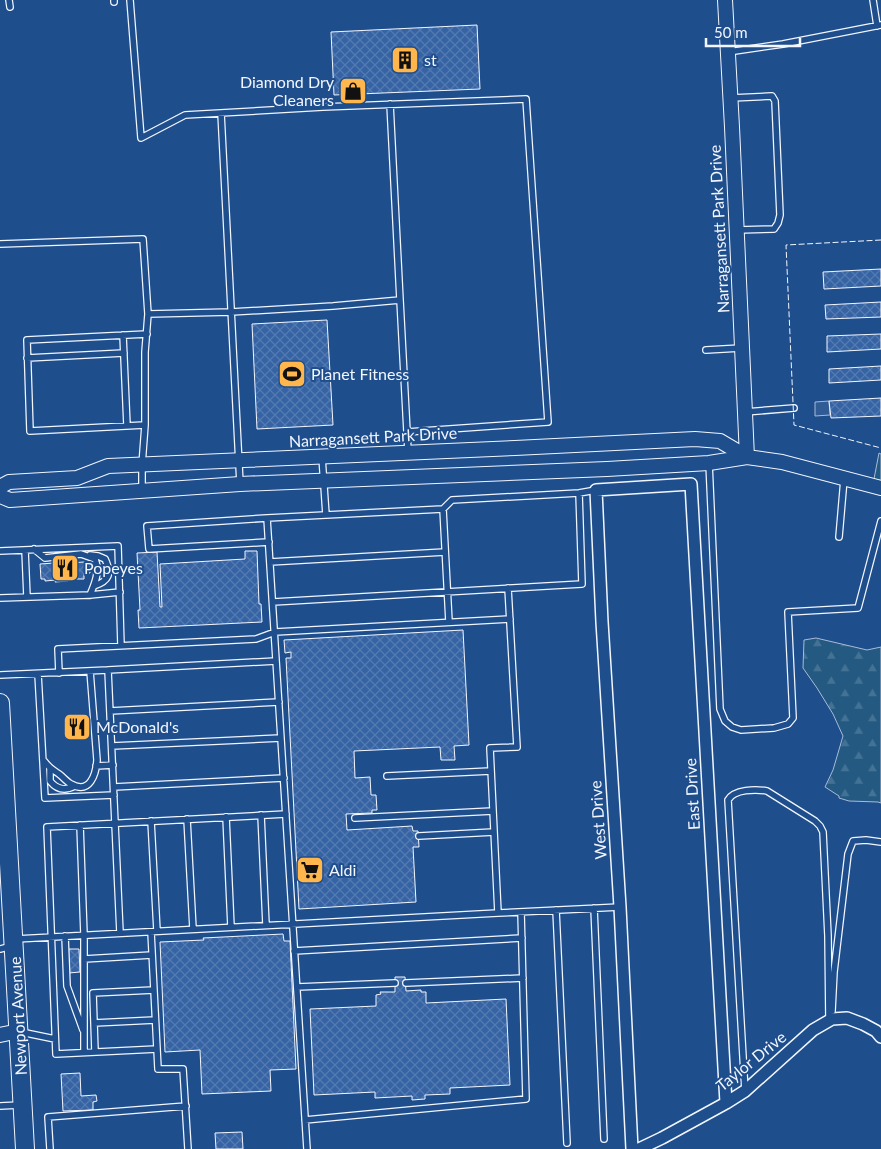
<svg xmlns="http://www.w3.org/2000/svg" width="881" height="1149" viewBox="0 0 881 1149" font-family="Lato,sans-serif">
  <defs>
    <pattern id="forest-firs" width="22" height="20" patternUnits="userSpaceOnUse" patternTransform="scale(1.25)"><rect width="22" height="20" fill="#245a82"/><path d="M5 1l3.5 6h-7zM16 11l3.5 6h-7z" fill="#447295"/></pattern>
    <pattern id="building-cross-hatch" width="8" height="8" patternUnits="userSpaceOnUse" patternTransform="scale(1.25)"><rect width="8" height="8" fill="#3563a3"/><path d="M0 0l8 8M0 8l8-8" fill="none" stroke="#537ab1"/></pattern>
  </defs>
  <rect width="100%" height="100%" fill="#1f4e8c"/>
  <path fill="url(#forest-firs)" stroke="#a8bbd7" d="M879 453 881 454V487L873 484Z
    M816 638 867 650 881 647V803L878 802 849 801 839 798V796L825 787 833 770 843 736 833 714 817 688 803 668 804 640Z"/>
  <path fill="#305b95" stroke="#a8bbd7" d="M829 401 830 415 815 416V402Z"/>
  <path fill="url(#building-cross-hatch)" stroke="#f2f6ff" d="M477 25 480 89 334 95 331 32Z
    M881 269V286L824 289 823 272Z
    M881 302V317L826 319 825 305Z
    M327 320 333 425 257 429 252 324Z
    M881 334V349L827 352V336Z
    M881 366V380L829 383V369Z
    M881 398V416L831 418 829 401Z
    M245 551H257L259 604H261L262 622 139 628 138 610H140L137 553 157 552 160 607H162L160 564 245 559Z
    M68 562V563L84 562 90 563V573H84V579H68V581L55 582 56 580 45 581V579H41L40 564Z
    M463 630 469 745 454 746 455 760H441L440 747 354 751 355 778 370 777 371 795H376L377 810H372V813L346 814 347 830 412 826 413 831H418L419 847H413L416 902 299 909 286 658H291V652L285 653 284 640Z
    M283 934 284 941H290L296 1069 270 1070 271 1091 202 1094 200 1050 165 1052 160 942 204 940 203 938Z
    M68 949H79L80 972 69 973Z
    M395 977H405L406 991 421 990V992H426V1003L506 999 510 1085 450 1088V1094L425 1095V1099L412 1100V1096L375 1098V1092L314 1095 310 1009 376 1006V995L381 994 380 992H395Z
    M80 1073 81 1096 96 1095 97 1101 93 1102V1110L63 1111 61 1074Z
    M242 1132 243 1149H216L215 1133Z"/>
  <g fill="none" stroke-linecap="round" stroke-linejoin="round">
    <g stroke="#f2f6ff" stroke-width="8">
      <path id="service" d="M9 0 10 7
        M114 0V2
        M130 0 141 138 185 115 323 107 526 99 548 422 407 432 400 300 333 306 231 312 148 314
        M873 0 877 26
        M728 52 783 44 881 25
        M731 98 772 96 775 101 780 215 778 223 774 229 737 230
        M390 104 400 300
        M221 113 240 484
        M0 244 143 239 148 314 145 352V425L142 465V489
        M123 335 127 426
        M706 350 741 348
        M27 358 124 353
        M745 412 794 408
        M145 425 30 431 27 340 147 334
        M407 432 408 452
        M322 457 326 515
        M709 463 720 709 725 721 732 727 741 730 774 728 788 724 793 718 788 612 858 608 881 521
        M443 509 449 622
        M267 518 307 1149
        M839 537 844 479
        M269 542 149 549 147 526 267 518 443 509 452 500 579 493 596 490
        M34 549 45 558 81 554 95 559C100 572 95 583 90 595
        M25 550 27 597
        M0 551 118 546 121 646
        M90 555 98 556 105 559C112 574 109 581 94 586
        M270 562 445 552
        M508 588 517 747 490 748 498 913 620 907
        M0 598 90 595 120 592
        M273 602 582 584 579 493
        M59 673 58 649 256 639 275 632 510 619
        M38 674 45 798 114 795
        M0 675 108 670
        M110 711 279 702
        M112 746 281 738
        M44 761C50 769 52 769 59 774 63 777 67 782 71 784 90 795 96 774 97 760L90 671
        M96 766 113 765
        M50 769V781C57 790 65 791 75 786
        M387 776 491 771
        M114 787 284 778
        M261 815 266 925
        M226 817 231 927
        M355 818 493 811
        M187 819 193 929
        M151 821 157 931
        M80 825 84 935V1052
        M419 836 494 832
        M594 908 604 1139
        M556 910 567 1143
        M151 932 157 1049 56 1054 47 827 286 814
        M120 933 108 670 276 661
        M65 936 67 986 83 1030
        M16 939 498 913
        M0 949 12 946
        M294 951 522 938
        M84 959 152 955
        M406 983 523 978
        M297 987 395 983
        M832 1011 834 972 848 854 853 841 866 840 881 842
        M94 1023 155 1020
        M21 1032 55 1039
        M157 1049 158 1069H183L188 1149
        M95 1052 93 993 154 990
        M745 1091 728 800C734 789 756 789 767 791L815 821 820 826 823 832 828 936 829 1020
        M0 1106 20 1105
        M305 1120 526 1099 521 912
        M50 1149 48 1117 186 1106"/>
    </g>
    <g stroke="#f2f6ff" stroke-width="14">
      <path id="minor" d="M632 1149 620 907 602 622 596 490 691 484 726 1103
        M639 1149 662 1138 726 1103 745 1091 813 1030 832 1019 847 1018 863 1024 876 1031 881 1037"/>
    </g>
    <g stroke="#f2f6ff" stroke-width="16">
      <path id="tertiary" d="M725 0 732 127 747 457
        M0 487 9 482 77 478 108 466 515 448 695 439 720 441 747 457
        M0 496 10 500 240 484 607 469 709 463 747 457 782 462 881 488
        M0 1035 19 1031"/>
    </g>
    <g stroke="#f2f6ff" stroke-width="20">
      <path id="primary" d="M0 703 25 1149"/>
    </g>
    <use href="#service" stroke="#1f4e8c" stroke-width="5.5"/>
    <use href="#minor" stroke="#1f4e8c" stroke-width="11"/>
    <use href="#tertiary" stroke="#1f4e8c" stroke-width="14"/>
    <use href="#primary" stroke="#1f4e8c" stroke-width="18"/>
    <path stroke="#f2f6ff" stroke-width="1" stroke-dasharray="6 2.5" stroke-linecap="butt" d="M881 240 786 245 794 425 881 448"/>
  </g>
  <defs>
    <g id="building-square" transform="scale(1.4375)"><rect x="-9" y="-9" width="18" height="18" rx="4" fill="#ffb74d" stroke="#1f4e8c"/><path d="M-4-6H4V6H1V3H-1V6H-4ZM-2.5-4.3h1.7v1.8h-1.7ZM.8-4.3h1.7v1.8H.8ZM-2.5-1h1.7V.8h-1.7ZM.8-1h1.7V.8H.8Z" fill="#111"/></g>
    <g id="shop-square" transform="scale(1.4375)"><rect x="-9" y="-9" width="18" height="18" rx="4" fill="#ffb74d" stroke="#1f4e8c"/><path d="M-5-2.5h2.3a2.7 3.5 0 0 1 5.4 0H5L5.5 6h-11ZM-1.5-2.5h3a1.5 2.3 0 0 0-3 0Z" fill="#111"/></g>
    <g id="stadium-square" transform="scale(1.4375)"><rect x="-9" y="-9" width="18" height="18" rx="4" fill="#ffb74d" stroke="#1f4e8c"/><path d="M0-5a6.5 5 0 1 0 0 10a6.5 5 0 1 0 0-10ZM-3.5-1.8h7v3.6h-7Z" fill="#111"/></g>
    <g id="restaurant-square" transform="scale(1.4375)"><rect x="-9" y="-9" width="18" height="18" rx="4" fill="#ffb74d" stroke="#1f4e8c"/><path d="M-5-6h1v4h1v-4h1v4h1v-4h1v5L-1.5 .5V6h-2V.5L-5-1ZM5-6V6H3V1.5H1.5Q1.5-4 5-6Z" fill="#111"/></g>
    <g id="supermarket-square" transform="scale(1.4375)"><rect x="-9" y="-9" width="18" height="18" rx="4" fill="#ffb74d" stroke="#1f4e8c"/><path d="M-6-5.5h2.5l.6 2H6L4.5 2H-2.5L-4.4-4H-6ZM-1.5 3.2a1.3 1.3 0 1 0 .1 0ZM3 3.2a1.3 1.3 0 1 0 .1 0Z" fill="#111"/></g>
  </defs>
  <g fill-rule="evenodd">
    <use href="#building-square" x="405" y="60"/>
    <use href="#shop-square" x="353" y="91"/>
    <use href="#stadium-square" x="292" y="374"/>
    <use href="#restaurant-square" x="65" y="568"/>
    <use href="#restaurant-square" x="77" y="727"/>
    <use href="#supermarket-square" x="310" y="870"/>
  </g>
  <g text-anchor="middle" stroke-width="4" stroke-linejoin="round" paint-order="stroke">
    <g font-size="16" fill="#f2f6ff" stroke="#1f4e8c" text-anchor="start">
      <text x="424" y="66">st</text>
      <text x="334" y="88" text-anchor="end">Diamond Dry<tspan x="334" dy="18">Cleaners</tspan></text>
      <text x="311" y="380">Planet Fitness</text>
      <text x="84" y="574">Popeyes</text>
      <text x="96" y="733">McDonald's</text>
      <text x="329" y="876">Aldi</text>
    </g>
    <g font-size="16" fill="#f2f6ff" stroke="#1f4e8c">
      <text transform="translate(719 229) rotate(-93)" y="6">Narragansett Park Drive</text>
      <text transform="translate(373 437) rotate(-3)" y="6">Narragansett Park Drive</text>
      <text transform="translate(692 794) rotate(-93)" y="6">East Drive</text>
      <text transform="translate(598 820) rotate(-94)" y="6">West Drive</text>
      <text transform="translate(18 1016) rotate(-93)" y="6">Newport Avenue</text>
      <text transform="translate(751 1061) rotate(-39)" y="6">Taylor Drive</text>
    </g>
  </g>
  <path d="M706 38v8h94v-8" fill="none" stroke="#f2f6ff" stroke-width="2.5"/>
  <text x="714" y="38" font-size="15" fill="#f2f6ff" stroke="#1f4e8c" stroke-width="4" paint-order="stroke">50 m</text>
</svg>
